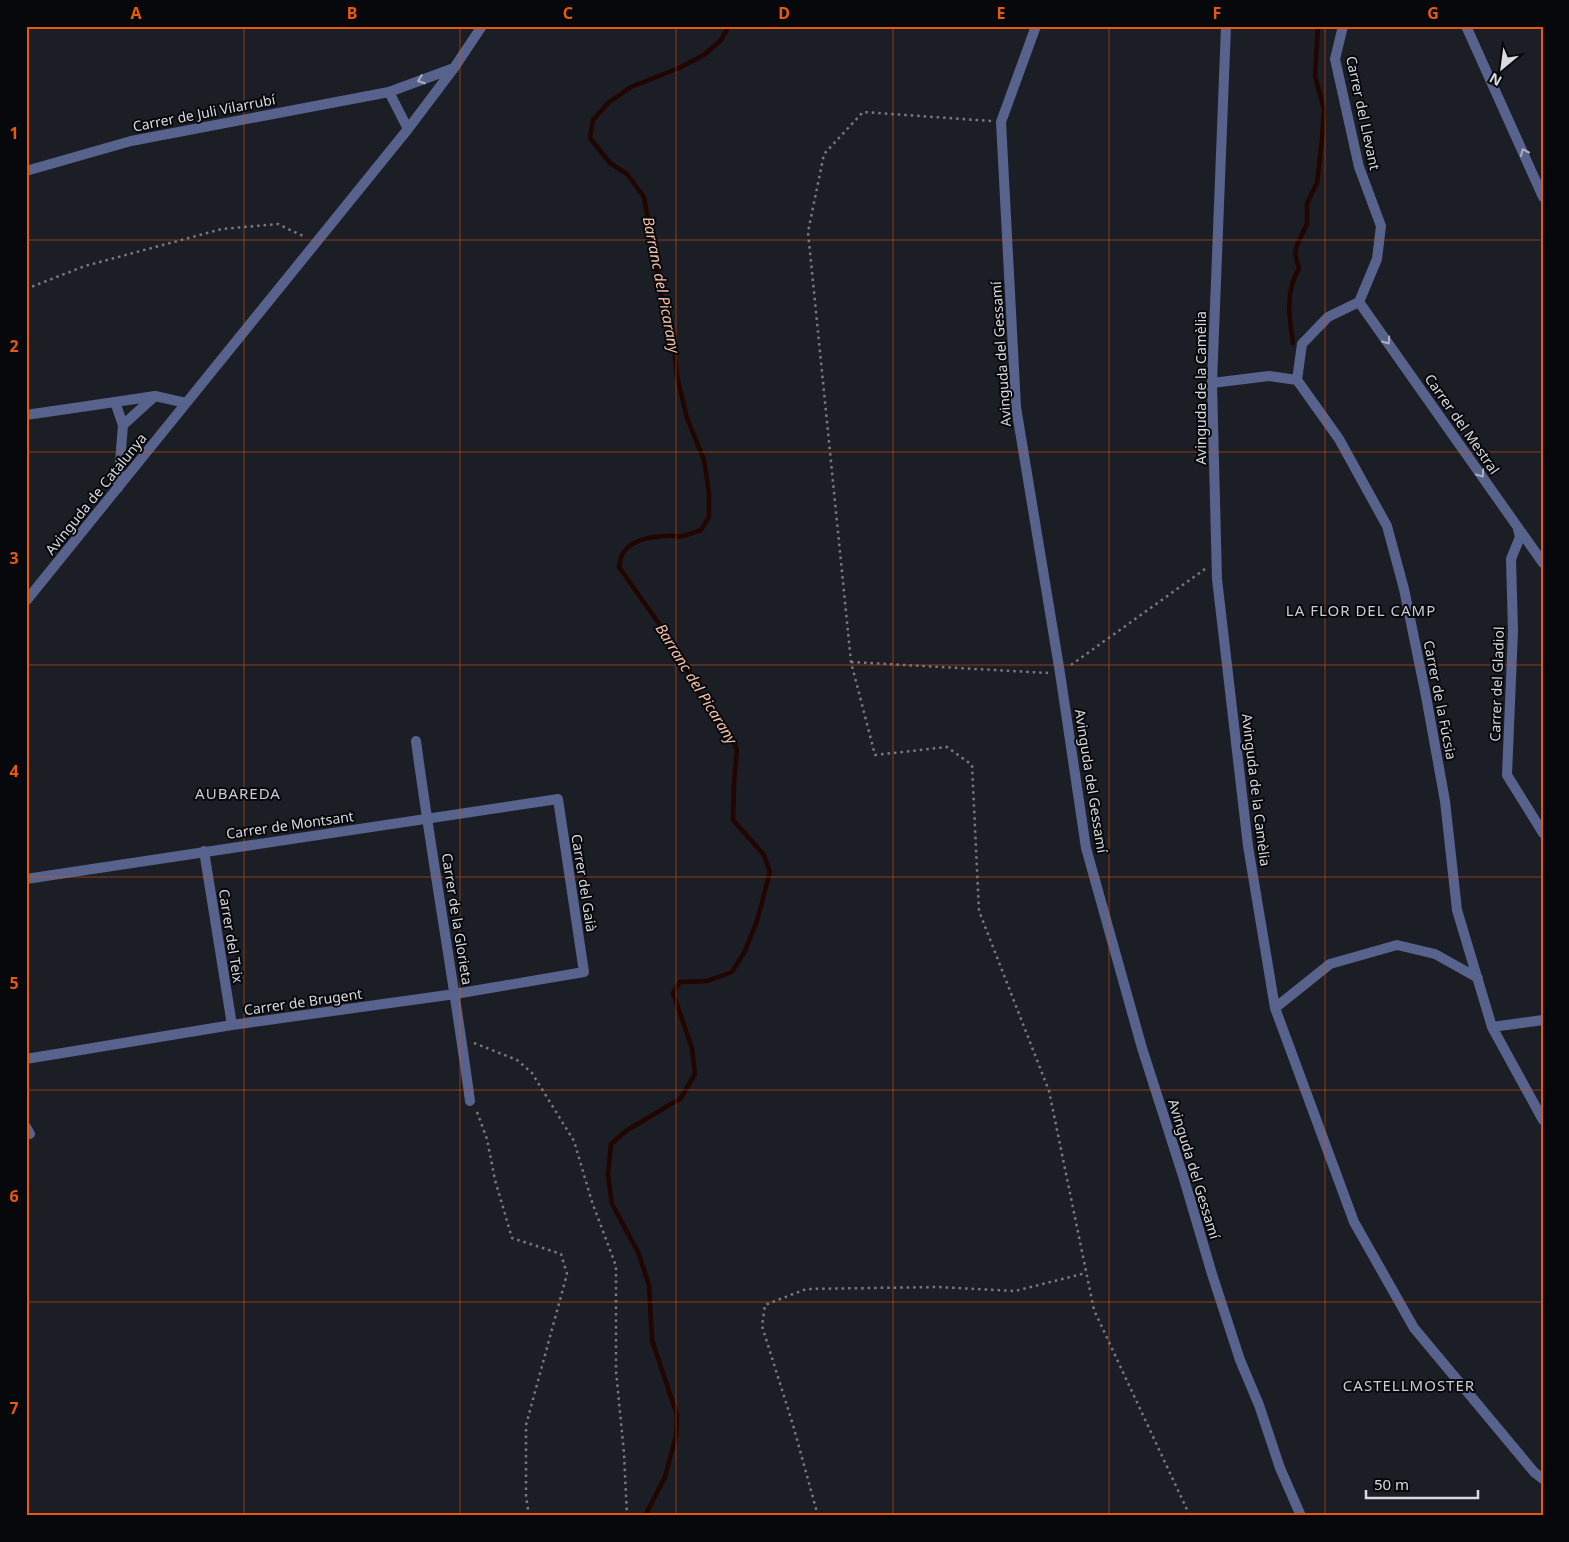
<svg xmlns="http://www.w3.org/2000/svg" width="1569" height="1542" viewBox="0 0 1569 1542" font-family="'Noto Sans',sans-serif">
  <rect width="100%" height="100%" fill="#1c1e25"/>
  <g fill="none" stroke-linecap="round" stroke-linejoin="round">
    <path stroke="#210500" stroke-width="4.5" d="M1293 343C1289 317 1285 292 1299 268L1295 254 1297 245 1307 224V203L1317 183 1322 139 1324 109 1315 76 1318 26
      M645 1516 665 1477 676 1436 677 1415 652 1340 649 1285 638 1252 612 1204 608 1175 611 1144 626 1131 681 1098 695 1074 692 1048 673 993 680 982 707 981 732 972 745 951 757 921 770 872 764 855 733 820 734 783 737 750 726 727 700 696 681 655 619 567C621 542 644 537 666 536 671 535 677 537 682 536 688 535 695 532 701 530L709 517V493L704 460 687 418 677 376 673 338 663 305 644 197 627 174 610 163 590 138 593 120 608 103 631 87 679 68 704 55 721 40 729 26"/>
    <path stroke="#787a80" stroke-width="2.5" stroke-dasharray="2.5 4" stroke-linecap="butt" d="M991 121 863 112 824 154 808 232 851 662 875 755 947 747 972 765 979 911 1049 1091 1094 1310 1190 1516
      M26 289 85 266 222 229 278 224 305 237
      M851 662 1048 673
      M1071 665 1205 569
      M474 1043 517 1060 532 1073 574 1141 592 1202 616 1266V1371L624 1453 627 1516
      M477 1112 487 1139 495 1180 512 1238 561 1254 567 1274 526 1425V1496L529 1516
      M818 1516 793 1425 762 1326 765 1305 806 1289 938 1287 1015 1291 1086 1273"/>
    <path stroke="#57638d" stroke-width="10" d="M1036 26 1001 122 1016 407 1060 673 1086 848 1142 1048 1184 1179 1212 1274 1240 1360 1259 1405 1280 1468 1301 1516
      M1226 26 1212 383 1217 579 1248 846 1275 1008 1354 1222 1414 1328 1534 1472 1543 1479
      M1466 26 1543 197
      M26 171 131 141 389 92
      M1359 302 1543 563
      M1297 380 1302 344 1328 317 1359 302 1377 259 1381 226 1359 167 1335 59 1343 26
      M1212 383 1269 376 1297 380 1339 439 1387 526 1404 589 1426 696 1445 801 1457 910 1492 1027 1543 1120
      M26 415 115 402
      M1518 529 1520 537 1511 559 1513 631 1507 775 1543 833
      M416 741C432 861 454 981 470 1101
      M204 851 232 1025
      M26 879 558 799 584 972 455 994 232 1025 26 1059
      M1275 1008 1330 964 1397 945 1435 954 1478 978
      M1492 1027 1543 1020
      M26 1127 30 1134"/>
    <path stroke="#57638d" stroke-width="10" d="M408 129 389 92 454 68
      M123 425 155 396
      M118 488 123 425 115 402 155 396 186 403
      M26 601 408 129 454 68 482 26"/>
  </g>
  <defs><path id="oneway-chevron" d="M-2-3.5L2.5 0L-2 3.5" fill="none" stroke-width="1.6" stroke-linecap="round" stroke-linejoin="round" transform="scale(1.25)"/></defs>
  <g stroke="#acb0c2">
    <use href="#oneway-chevron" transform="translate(421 80) rotate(160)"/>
    <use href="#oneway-chevron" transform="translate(1524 152) rotate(-114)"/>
    <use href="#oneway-chevron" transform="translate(1387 341) rotate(55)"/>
    <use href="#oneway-chevron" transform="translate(1481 474) rotate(55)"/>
  </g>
  <path fill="none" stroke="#e8590c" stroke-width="1" stroke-opacity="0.55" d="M244 26V1516M460 26V1516M676 26V1516M893 26V1516M1109 26V1516M1325 26V1516M26 240H1543M26 452H1543M26 665H1543M26 877H1543M26 1090H1543M26 1302H1543"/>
  <g text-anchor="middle" stroke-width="4" stroke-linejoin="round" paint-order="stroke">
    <g font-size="14" fill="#d9dadf" stroke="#07080b">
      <text transform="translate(204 113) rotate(-11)" y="5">Carrer de Juli Vilarrubí</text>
      <text transform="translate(1363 113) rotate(78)" y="5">Carrer del Llevant</text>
      <text transform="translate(1001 354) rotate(-94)" y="5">Avinguda del Gessamí</text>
      <text transform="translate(1201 388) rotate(-90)" y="5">Avinguda de la Camèlia</text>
      <text transform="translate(1462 424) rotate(55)" y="5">Carrer del Mestral</text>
      <text transform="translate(96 494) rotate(-51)" y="5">Avinguda de Catalunya</text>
      <text transform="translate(1497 684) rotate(-88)" y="5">Carrer del Gladiol</text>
      <text transform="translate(1440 700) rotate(79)" y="5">Carrer de la Fúcsia</text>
      <text transform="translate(1091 781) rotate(81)" y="5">Avinguda del Gessamí</text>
      <text transform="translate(1256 790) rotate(83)" y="5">Avinguda de la Camèlia</text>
      <text transform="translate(290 825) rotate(-8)" y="5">Carrer de Montsant</text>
      <text transform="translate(584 883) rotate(81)" y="5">Carrer del Gaià</text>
      <text transform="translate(457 919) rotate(81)" y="5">Carrer de la Glorieta</text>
      <text transform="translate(231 936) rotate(81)" y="5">Carrer del Teix</text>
      <text transform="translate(303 1002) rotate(-8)" y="5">Carrer de Brugent</text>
      <text transform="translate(1194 1169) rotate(73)" y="5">Avinguda del Gessamí</text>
    </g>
    <g font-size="15" font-style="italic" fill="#f8c0a7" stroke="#07080b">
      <text transform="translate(661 285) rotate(79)" y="5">Barranc del Picarany</text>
      <text transform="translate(696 684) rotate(58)" y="5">Barranc del Picarany</text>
    </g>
    <g font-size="15" letter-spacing="1" fill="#cacdd6" stroke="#07080b">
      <text x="1361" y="616">LA FLOR DEL CAMP</text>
      <text x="238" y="799">AUBAREDA</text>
      <text x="1409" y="1391">CASTELLMOSTER</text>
    </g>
  </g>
  <rect width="1569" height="1542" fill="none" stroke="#07080b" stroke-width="55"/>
  <g transform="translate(1502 68) rotate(209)" stroke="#07080b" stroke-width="4" paint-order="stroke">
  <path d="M0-4L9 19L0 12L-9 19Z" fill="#d9dadf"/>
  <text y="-8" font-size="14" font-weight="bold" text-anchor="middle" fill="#d9dadf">N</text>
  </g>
  <path d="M1366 1490v8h112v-8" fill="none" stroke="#d9dadf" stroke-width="2.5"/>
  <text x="1374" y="1490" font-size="15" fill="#d9dadf" stroke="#07080b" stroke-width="4" paint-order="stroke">50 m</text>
  <rect x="28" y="28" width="1514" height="1486" fill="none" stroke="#e8590c" stroke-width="2"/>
  <g font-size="16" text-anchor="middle" font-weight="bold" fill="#e8590c">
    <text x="136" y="19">A</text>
    <text x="352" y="19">B</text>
    <text x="568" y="19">C</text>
    <text x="784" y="19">D</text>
    <text x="1001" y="19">E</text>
    <text x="1217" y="19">F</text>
    <text x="1433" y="19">G</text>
    <text x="14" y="139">1</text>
    <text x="14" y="352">2</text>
    <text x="14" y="564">3</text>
    <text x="14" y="777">4</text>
    <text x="14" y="989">5</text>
    <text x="14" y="1202">6</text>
    <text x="14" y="1414">7</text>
  </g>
</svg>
